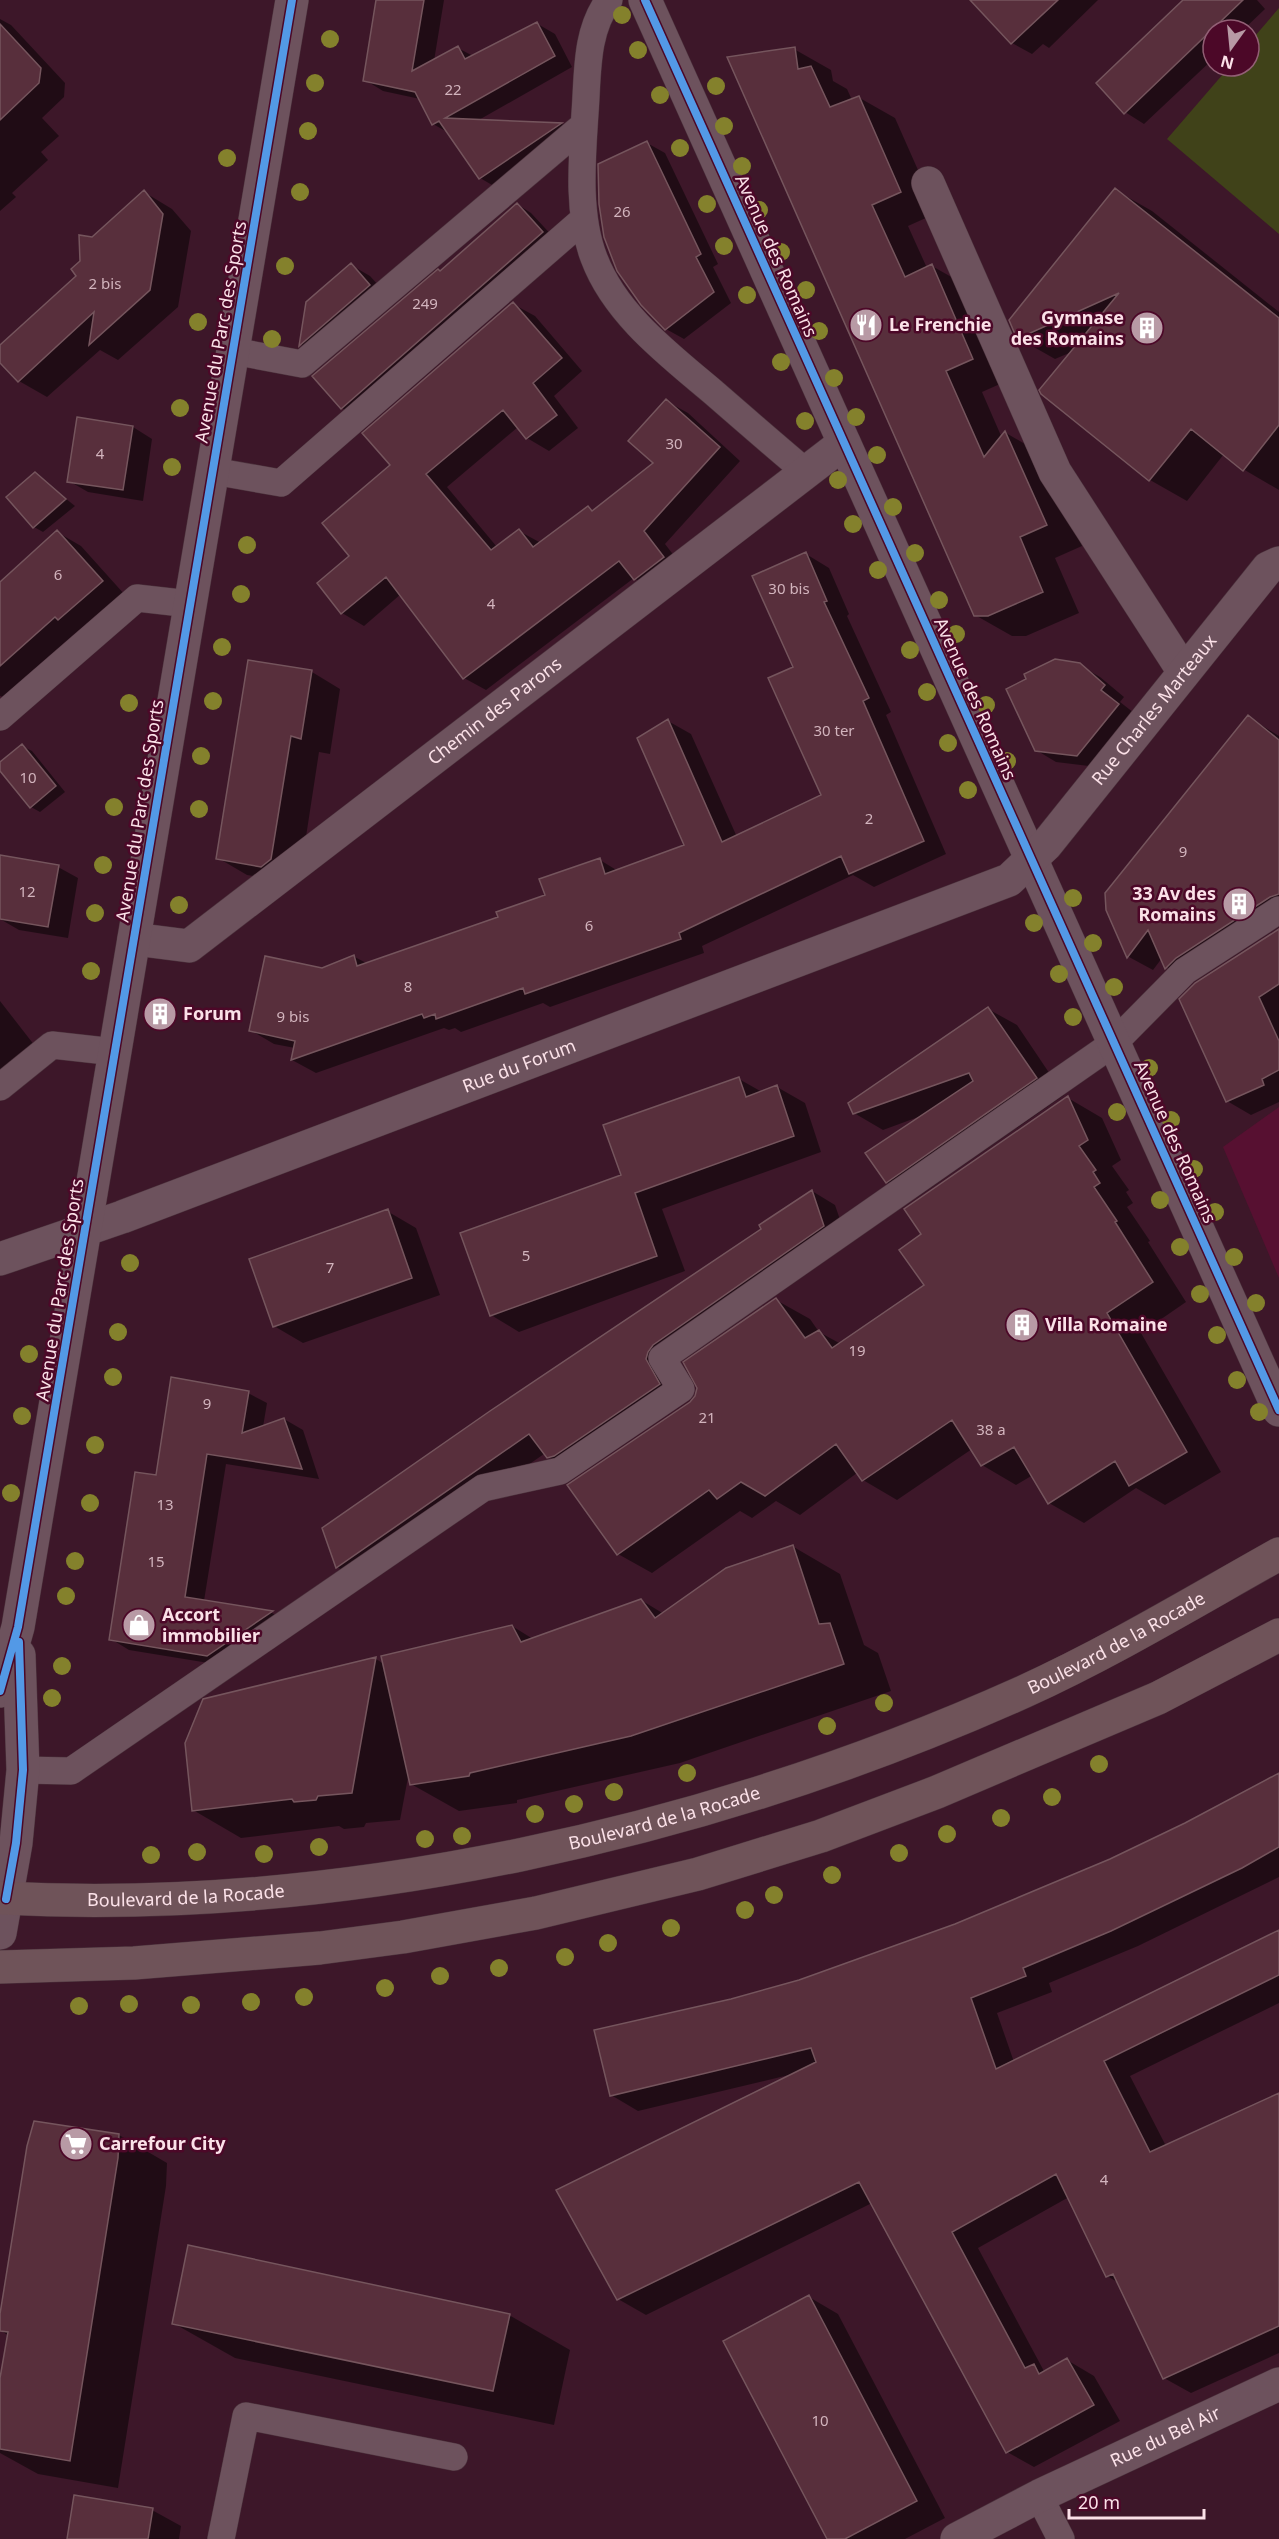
<svg xmlns="http://www.w3.org/2000/svg" width="1279" height="2539" viewBox="0 0 1279 2539" font-family="'Noto Sans',sans-serif">
  <rect width="100%" height="100%" fill="#3d1729"/>
  <path fill="#571031" d="M1279 1107V1278L1223 1147Z"/>
  <path fill="#404219" d="M1279 8V234L1167 139 1230 66H1249V43Z"/>
  <path fill="#0007" d="M378 0H444L434 61 458 48 473 56 536 23 555 34 572 67 477 121 562 124 579 135 499 189 480 178 449 133 433 124 420 99 383 91 365 80Z
    M980 0H1098L1049 48 1043 44 1032 54 1012 43Z
    M1185 0H1257L1265 9 1243 30H1213V59L1144 124 1125 112Z
    M0 19 11 25 65 83 64 97 42 118 59 136 41 152 48 160 12 193 16 197 0 211Z
    M794 49 831 70 833 81 847 89 852 100 858 97 895 118 937 213 908 226 927 268 932 266 969 287 1009 380 982 392 1002 438 1006 433 1042 454 1082 546 1055 558 1079 613 1026 636H1012L975 615 729 58Z
    M647 143 665 153 718 264 713 267 731 303 684 339 666 329Z
    M1115 190 1152 211 1279 312V490L1243 469 1224 454 1187 501 1150 480 1043 393 1074 351 1055 359 1018 338Z
    M144 192 172 209 191 231 178 307 118 360 100 350 47 397 19 381 0 360V347L78 276 81 261 93 238Z
    M517 204 531 213 557 241 357 417 342 408 314 376 440 272Z
    M351 265 370 276 389 297 320 356 301 345 307 302Z
    M513 304 535 316 582 371 554 396 578 428 549 451 527 438 518 427 447 487 497 547 519 531 541 543 588 508 594 511 655 463 666 401 688 413 740 461 665 544 685 570 657 592 634 578 486 690 464 678 401 594 364 626 342 613 319 583 351 556 392 465Z
    M133 427 152 439 143 501 88 492 69 481Z
    M35 474 75 506 43 532 34 527Z
    M57 532 81 546 125 595 83 633 79 630 3 697 0 696V586Z
    M806 554 829 568 849 614 847 616 891 712 886 715 946 854 874 887 853 875 702 946 704 953 550 1007 543 1003 461 1032 455 1028 449 1030 444 1028 316 1073 292 1060 295 1048 274 1044 250 1030 322 970 353 956 368 964 500 918 547 896 600 860 618 871 686 846 668 721 691 734 737 837 823 796 795 668Z
    M1079 665 1100 677 1124 697 1120 702 1138 716 1097 767 1056 762 1036 750Z
    M312 672 340 689 330 754 319 752 300 876 291 882 247 875 218 858Z
    M1248 717 1279 736V920L1191 982 1167 967 1162 958 1153 970 1129 957 1106 900Z
    M22 746 32 751 65 792 40 812 31 807 0 768V763Z
    M0 857 58 867 78 878 68 938 19 930 0 919Z
    M1279 931V1102L1251 1115 1227 1101Z
    M0 1001 42 1055 0 1088Z
    M988 1009 1017 1025 1064 1095 916 1198 887 1182 921 1116 883 1130 854 1113Z
    M739 1079 762 1092 777 1087 805 1103 821 1152 662 1209 685 1271 519 1332 491 1315Z
    M1068 1098 1102 1118 1121 1160 1112 1166 1129 1190 1126 1192 1133 1203 1127 1207 1150 1241 1148 1242 1186 1302 1141 1333 1221 1472 1165 1505 1136 1488 1084 1523 1049 1503 1033 1475 1016 1485 982 1465 972 1449 897 1500 863 1480 857 1473 800 1515 776 1501 752 1518 740 1511 652 1573 618 1554 691 1403 776 1300 810 1319 819 1332 841 1344 927 1285 923 1234Z
    M812 1191 835 1205 847 1240 676 1359 683 1398 572 1471 544 1454 361 1580 337 1567Z
    M387 1211 416 1228 440 1295 303 1343 274 1326Z
    M248 1393 267 1403 263 1427 284 1419 303 1430 319 1479 226 1464 204 1601 272 1613 290 1623 227 1666 129 1650 111 1639 157 1477Z
    M792 1546 840 1574 864 1645 878 1653 891 1691 680 1763 517 1800V1803L459 1811 411 1784 409 1772 400 1820 366 1823 364 1827 344 1829 339 1826 241 1838 193 1810 376 1659 384 1664 512 1626 533 1639 641 1600 664 1614Z
    M1279 1773V1877L1138 1946 1049 1983 1052 1992 997 2013 1014 2062 1279 1931V2003L1130 2076 1166 2146 1279 2102V2353L1191 2393 1164 2378 1119 2283 1107 2276 1069 2197 978 2248 1045 2373 1067 2360 1094 2376 1120 2421 1034 2467 1007 2452 872 2203 646 2315 618 2299 793 2074 638 2111 611 2095 731 2001 799 1981 955 1926 1110 1860 1186 1824Z
    M119 2135 167 2163 166 2186 118 2488 38 2474 0 2453V2387L9 2336 0 2330V2324Z
    M809 2297 838 2314 945 2518 905 2539H829Z
    M509 2315 570 2350 554 2425 235 2358 173 2323Z
    M152 2510 181 2526 179 2539H69Z"/>
  <path fill="#582f3c" stroke="#75555d" stroke-width="1.5" d="M376 0H424L412 71 458 46 465 59 537 22 555 56 445 118 562 123 479 179 439 121 432 125 415 92 363 81Z
    M970 0H1058L1011 44Z
    M1183 0H1243L1124 114 1096 83Z
    M0 24 41 68 39 83 0 120Z
    M795 47 798 69 811 66 830 107 859 96 901 192 872 205 905 277 932 264 973 359 946 371 984 457 1005 431 1047 525 1020 537 1043 592 988 616H974L727 57Z
    M647 141 701 254 696 257 714 292 665 330 641 305 617 271 604 237 599 204 598 164Z
    M1115 188 1279 318V425L1243 471 1191 429 1149 481 1041 394 1039 390 1119 293 1017 339 1009 320Z
    M144 190 163 214 150 290 89 345 94 312 18 382 0 363V345L76 276 71 269 80 261 79 235 92 237Z
    M517 203 543 232 341 409 312 376 438 269 440 271Z
    M351 263 370 285 299 346 306 302Z
    M513 302 562 358 533 383 557 415 526 439 503 410 426 474 491 550 519 529 533 547 588 506 592 511 653 463 628 441 666 399 720 447 644 531 664 557 634 580 619 561 463 679 386 577 341 614 317 583 349 556 322 523 390 465 362 433Z
    M77 417 133 426 123 490 67 482Z
    M35 472 66 499 33 528 6 497Z
    M57 530 103 581 58 620 55 617 0 666V582Z
    M806 552 827 601 824 602 869 698 863 701 924 841 849 874 841 856 679 933 681 939 525 994 523 988 436 1019 435 1014 424 1018 422 1014 291 1060 295 1041 249 1031 265 956 322 968 354 955 357 966 498 917 496 912 545 895 539 879 600 858 605 874 684 845 637 738 668 719 722 842 821 795 768 678 793 667 752 576Z
    M1055 659 1080 663 1105 685 1101 690 1119 704 1077 756 1035 751 1006 689 1026 679 1024 674Z
    M248 660 312 670 301 739 291 736 271 859 261 867 216 859Z
    M1248 715 1279 740V894L1270 897 1176 958 1165 969 1148 930 1127 958 1106 910 1105 893Z
    M22 744 56 786 30 808 0 771V762Z
    M0 855 59 865 48 927 0 919Z
    M1279 929V984L1259 997 1279 1041V1070L1262 1079 1264 1085 1226 1102 1179 999 1195 983Z
    M988 1007 1037 1078 886 1183 865 1153 973 1081 969 1073 853 1114 848 1103Z
    M739 1077 746 1097 777 1085 794 1136 635 1193 657 1256 490 1316 460 1233 621 1175 603 1125Z
    M1068 1096 1088 1140 1079 1146 1096 1170 1093 1172 1100 1183 1094 1187 1117 1221 1115 1222 1153 1282 1107 1313 1187 1452 1129 1486 1115 1461 1048 1504 1014 1447 981 1466 952 1420 862 1481 836 1444 765 1496 741 1482 717 1499 709 1490 617 1555 567 1485 690 1402 695 1396 697 1388 683 1362 776 1298 805 1338 819 1330 832 1348 924 1285 899 1250 921 1234 904 1209Z
    M812 1190 824 1226 653 1345 648 1352 646 1359 660 1384 554 1456 547 1458 529 1434 336 1568 322 1528 490 1411 761 1229 759 1225Z
    M388 1209 412 1278 273 1327 249 1259Z
    M171 1377 249 1391 242 1433 284 1418 302 1469 207 1454 185 1597 273 1611 207 1656 109 1640 135 1472 156 1475Z
    M793 1545 819 1624 830 1623 844 1664 631 1736 470 1773 469 1776 410 1785 381 1656 512 1625 521 1642 641 1599 655 1618 726 1568Z
    M376 1657 352 1793 318 1796 316 1800 294 1802 292 1799 192 1811 185 1743 203 1699Z
    M1279 1773V1847L1242 1868 1111 1931 1023 1968 1026 1976 971 1998 996 2069 1279 1930V1975L1104 2061 1150 2152 1279 2093V2326L1163 2379 1113 2274 1106 2277 1056 2174 952 2232 1025 2368 1034 2364 1039 2374 1067 2358 1094 2405 1006 2453 859 2182 617 2300 556 2190 816 2062 811 2048 610 2096 594 2030 731 1999 799 1980 955 1924 1110 1859 1185 1823Z
    M34 2121 119 2134 118 2158 70 2461 0 2449V2378L8 2332 0 2331V2314L27 2146Z
    M188 2245 510 2314 493 2391 172 2324Z
    M809 2295 917 2501 845 2539H827L723 2341Z
    M74 2495 153 2508 148 2539H67Z"/>
  <g fill="none" stroke-linecap="round" stroke-linejoin="round">
    <g stroke="#4c333d" stroke-width="28">
      <path id="service" d="M609 0C585 32 588 75 585 113 582 159 577 214 594 258 615 314 668 354 713 392 744 419 775 446 806 472
        M233 351 302 364 584 125
        M213 471 281 483 584 219
        M0 717 137 598 190 604
        M0 1087 52 1045 115 1052
        M23 1770 71 1771 483 1488 560 1471 681 1389 662 1358 1114 1043 1185 971 1279 910
        M1039 2496 1061 2539
        M221 2539 246 2416 454 2457"/>
    </g>
    <g stroke="#4c333d" stroke-width="34">
      <g id="minor">
        <path d="M645 0 1279 1410"/>
        <path d="M928 183 1055 472 1184 672"/>
        <path id="s1" d="M134 939 189 946 844 443"/>
        <path id="s2" d="M0 1259 122 1217 1009 880 1046 845 1268 568 1279 563"/>
        <path d="M0 1691 18 1627 292 0"/>
        <path d="M0 1933 16 1843 23 1770 19 1655"/>
        <path id="s3" d="M957 2539 1039 2496 1279 2384"/>
      </g>
    </g>
    <g stroke="#4c333d" stroke-width="34">
      <g id="primary">
        <path id="s4" d="M0 1898C343 1916 711 1832 1023 1692 1111 1652 1195 1601 1279 1554"/>
        <path d="M0 1967 134 1963 320 1948 403 1937 536 1913 698 1874 821 1836 937 1792 1158 1698 1279 1635"/>
      </g>
    </g>
    <use href="#service" stroke="#6d525d" stroke-width="27"/>
    <use href="#minor" stroke="#6d525d" stroke-width="33"/>
    <use href="#primary" stroke="#6f5359" stroke-width="33"/>
    <g stroke="#4c0828" stroke-width="11">
      <path id="cycleway" d="M645 0 1279 1410
        M0 1691 18 1627 292 0
        M6 1899 16 1843 23 1770 19 1642"/>
    </g>
    <use href="#cycleway" stroke="#5399e6" stroke-width="8"/>
  </g>
  <g fill="#84812c">
    <circle cx="622" cy="15" r="9"/>
    <circle cx="330" cy="39" r="9"/>
    <circle cx="638" cy="50" r="9"/>
    <circle cx="315" cy="83" r="9"/>
    <circle cx="716" cy="86" r="9"/>
    <circle cx="660" cy="95" r="9"/>
    <circle cx="724" cy="126" r="9"/>
    <circle cx="308" cy="131" r="9"/>
    <circle cx="680" cy="148" r="9"/>
    <circle cx="227" cy="158" r="9"/>
    <circle cx="742" cy="166" r="9"/>
    <circle cx="300" cy="192" r="9"/>
    <circle cx="707" cy="204" r="9"/>
    <circle cx="759" cy="210" r="9"/>
    <circle cx="724" cy="246" r="9"/>
    <circle cx="781" cy="252" r="9"/>
    <circle cx="285" cy="266" r="9"/>
    <circle cx="806" cy="290" r="9"/>
    <circle cx="747" cy="295" r="9"/>
    <circle cx="198" cy="322" r="9"/>
    <circle cx="819" cy="331" r="9"/>
    <circle cx="272" cy="339" r="9"/>
    <circle cx="781" cy="362" r="9"/>
    <circle cx="834" cy="378" r="9"/>
    <circle cx="180" cy="408" r="9"/>
    <circle cx="856" cy="417" r="9"/>
    <circle cx="805" cy="421" r="9"/>
    <circle cx="877" cy="455" r="9"/>
    <circle cx="172" cy="467" r="9"/>
    <circle cx="838" cy="480" r="9"/>
    <circle cx="893" cy="507" r="9"/>
    <circle cx="853" cy="524" r="9"/>
    <circle cx="247" cy="545" r="9"/>
    <circle cx="915" cy="553" r="9"/>
    <circle cx="878" cy="570" r="9"/>
    <circle cx="241" cy="594" r="9"/>
    <circle cx="939" cy="600" r="9"/>
    <circle cx="956" cy="634" r="9"/>
    <circle cx="222" cy="647" r="9"/>
    <circle cx="910" cy="650" r="9"/>
    <circle cx="927" cy="692" r="9"/>
    <circle cx="213" cy="701" r="9"/>
    <circle cx="129" cy="703" r="9"/>
    <circle cx="986" cy="705" r="9"/>
    <circle cx="948" cy="743" r="9"/>
    <circle cx="201" cy="756" r="9"/>
    <circle cx="1007" cy="761" r="9"/>
    <circle cx="968" cy="790" r="9"/>
    <circle cx="114" cy="807" r="9"/>
    <circle cx="199" cy="809" r="9"/>
    <circle cx="103" cy="865" r="9"/>
    <circle cx="1073" cy="898" r="9"/>
    <circle cx="179" cy="905" r="9"/>
    <circle cx="95" cy="913" r="9"/>
    <circle cx="1034" cy="923" r="9"/>
    <circle cx="1093" cy="943" r="9"/>
    <circle cx="91" cy="971" r="9"/>
    <circle cx="1059" cy="974" r="9"/>
    <circle cx="1114" cy="987" r="9"/>
    <circle cx="1073" cy="1017" r="9"/>
    <circle cx="1149" cy="1068" r="9"/>
    <circle cx="1117" cy="1112" r="9"/>
    <circle cx="1171" cy="1120" r="9"/>
    <circle cx="1194" cy="1169" r="9"/>
    <circle cx="1160" cy="1200" r="9"/>
    <circle cx="1215" cy="1212" r="9"/>
    <circle cx="1180" cy="1247" r="9"/>
    <circle cx="1234" cy="1257" r="9"/>
    <circle cx="130" cy="1263" r="9"/>
    <circle cx="1200" cy="1294" r="9"/>
    <circle cx="1256" cy="1303" r="9"/>
    <circle cx="118" cy="1332" r="9"/>
    <circle cx="1217" cy="1335" r="9"/>
    <circle cx="29" cy="1354" r="9"/>
    <circle cx="113" cy="1377" r="9"/>
    <circle cx="1237" cy="1380" r="9"/>
    <circle cx="1259" cy="1412" r="9"/>
    <circle cx="22" cy="1416" r="9"/>
    <circle cx="95" cy="1445" r="9"/>
    <circle cx="11" cy="1493" r="9"/>
    <circle cx="90" cy="1503" r="9"/>
    <circle cx="75" cy="1561" r="9"/>
    <circle cx="66" cy="1596" r="9"/>
    <circle cx="62" cy="1666" r="9"/>
    <circle cx="52" cy="1698" r="9"/>
    <circle cx="884" cy="1703" r="9"/>
    <circle cx="827" cy="1726" r="9"/>
    <circle cx="1099" cy="1764" r="9"/>
    <circle cx="687" cy="1773" r="9"/>
    <circle cx="614" cy="1792" r="9"/>
    <circle cx="1052" cy="1797" r="9"/>
    <circle cx="574" cy="1804" r="9"/>
    <circle cx="535" cy="1814" r="9"/>
    <circle cx="1001" cy="1818" r="9"/>
    <circle cx="947" cy="1834" r="9"/>
    <circle cx="462" cy="1836" r="9"/>
    <circle cx="425" cy="1839" r="9"/>
    <circle cx="319" cy="1847" r="9"/>
    <circle cx="197" cy="1852" r="9"/>
    <circle cx="899" cy="1853" r="9"/>
    <circle cx="264" cy="1854" r="9"/>
    <circle cx="151" cy="1855" r="9"/>
    <circle cx="832" cy="1875" r="9"/>
    <circle cx="774" cy="1895" r="9"/>
    <circle cx="745" cy="1910" r="9"/>
    <circle cx="671" cy="1928" r="9"/>
    <circle cx="608" cy="1943" r="9"/>
    <circle cx="565" cy="1957" r="9"/>
    <circle cx="499" cy="1968" r="9"/>
    <circle cx="440" cy="1976" r="9"/>
    <circle cx="385" cy="1988" r="9"/>
    <circle cx="304" cy="1997" r="9"/>
    <circle cx="251" cy="2002" r="9"/>
    <circle cx="129" cy="2004" r="9"/>
    <circle cx="191" cy="2005" r="9"/>
    <circle cx="79" cy="2006" r="9"/>
  </g>
  <defs>
    <g id="restaurant-disc" transform="scale(1.725)"><circle r="9.5" fill="#b89aa5" stroke="#4c0828"/><path d="M-5-6h1v4h1v-4h1v4h1v-4h1v5L-1.5 .5V6h-2V.5L-5-1ZM5-6V6H3V1.5H1.5Q1.5-4 5-6Z" fill="#fff"/></g>
    <g id="building-disc" transform="scale(1.725)"><circle r="9.5" fill="#b89aa5" stroke="#4c0828"/><path d="M-4-6H4V6H1V3H-1V6H-4ZM-2.5-4.3h1.7v1.8h-1.7ZM.8-4.3h1.7v1.8H.8ZM-2.5-1h1.7V.8h-1.7ZM.8-1h1.7V.8H.8Z" fill="#fff"/></g>
    <g id="shop-disc" transform="scale(1.725)"><circle r="9.5" fill="#b89aa5" stroke="#4c0828"/><path d="M-5-2.5h2.3a2.7 3.5 0 0 1 5.4 0H5L5.5 6h-11ZM-1.5-2.5h3a1.5 2.3 0 0 0-3 0Z" fill="#fff"/></g>
    <g id="supermarket-disc" transform="scale(1.725)"><circle r="9.5" fill="#b89aa5" stroke="#4c0828"/><path d="M-6-5.5h2.5l.6 2H6L4.5 2H-2.5L-4.4-4H-6ZM-1.5 3.2a1.3 1.3 0 1 0 .1 0ZM3 3.2a1.3 1.3 0 1 0 .1 0Z" fill="#fff"/></g>
  </defs>
  <g fill-rule="evenodd">
    <use href="#restaurant-disc" x="866" y="325"/>
    <use href="#building-disc" x="1147" y="328"/>
    <use href="#building-disc" x="1239" y="904"/>
    <use href="#building-disc" x="160" y="1014"/>
    <use href="#building-disc" x="1022" y="1325"/>
    <use href="#shop-disc" x="139" y="1625"/>
    <use href="#supermarket-disc" x="76" y="2144"/>
  </g>
  <g text-anchor="middle" stroke-width="5" stroke-linejoin="round" paint-order="stroke">
    <g font-size="15" fill="#d2b4bd">
      <text x="453" y="95">22</text>
      <text x="622" y="217">26</text>
      <text x="105" y="289">2 bis</text>
      <text x="425" y="309">249</text>
      <text x="674" y="449">30</text>
      <text x="100" y="459">4</text>
      <text x="58" y="580">6</text>
      <text x="789" y="594">30 bis</text>
      <text x="491" y="609">4</text>
      <text x="834" y="736">30 ter</text>
      <text x="28" y="783">10</text>
      <text x="869" y="824">2</text>
      <text x="1183" y="857">9</text>
      <text x="27" y="897">12</text>
      <text x="589" y="931">6</text>
      <text x="408" y="992">8</text>
      <text x="293" y="1022">9 bis</text>
      <text x="526" y="1261">5</text>
      <text x="330" y="1273">7</text>
      <text x="857" y="1356">19</text>
      <text x="207" y="1409">9</text>
      <text x="707" y="1423">21</text>
      <text x="991" y="1435">38 a</text>
      <text x="165" y="1510">13</text>
      <text x="156" y="1567">15</text>
      <text x="1104" y="2185">4</text>
      <text x="820" y="2426">10</text>
    </g>
    <g font-size="18" fill="#fbe1e8" stroke="#4c0828">
      <text transform="translate(776 256) rotate(66)" y="6">Avenue des Romains</text>
      <text transform="translate(221 332) rotate(-80)" y="6">Avenue du Parc des Sports</text>
      <text transform="translate(975 699) rotate(66)" y="6">Avenue des Romains</text>
      <text dy="6" stroke="none"><textPath href="#s2" startOffset="1302">Rue Charles Marteaux</textPath></text>
      <text dy="6" stroke="none"><textPath href="#s1" startOffset="441">Chemin des Parons</textPath></text>
      <text transform="translate(140 811) rotate(-81)" y="6">Avenue du Parc des Sports</text>
      <text dy="6" stroke="none"><textPath href="#s2" startOffset="554">Rue du Forum</textPath></text>
      <text transform="translate(1175 1142) rotate(66)" y="6">Avenue des Romains</text>
      <text transform="translate(60 1290) rotate(-81)" y="6">Avenue du Parc des Sports</text>
      <text dy="6" stroke="none"><textPath href="#s4" startOffset="1158">Boulevard de la Rocade</textPath></text>
      <text dy="6" stroke="none"><textPath href="#s4" startOffset="672">Boulevard de la Rocade</textPath></text>
      <text dy="6" stroke="none"><textPath href="#s4" startOffset="186">Boulevard de la Rocade</textPath></text>
      <text dy="6" stroke="none"><textPath href="#s3" startOffset="232">Rue du Bel Air</textPath></text>
    </g>
    <g font-size="18" font-weight="bold" fill="#fbe1e8" stroke="#4c0828" text-anchor="start">
      <text x="1124" y="324" text-anchor="end">Gymnase<tspan x="1124" dy="21">des Romains</tspan></text>
      <text x="889" y="331">Le Frenchie</text>
      <text x="1216" y="900" text-anchor="end">33 Av des<tspan x="1216" dy="21">Romains</tspan></text>
      <text x="183" y="1020">Forum</text>
      <text x="1045" y="1331">Villa Romaine</text>
      <text x="162" y="1621">Accort<tspan x="162" dy="21">immobilier</tspan></text>
      <text x="99" y="2150">Carrefour City</text>
    </g>
  </g>
  <g transform="translate(1231 48) rotate(195)"><circle r="28" fill="#4c0828" stroke="#925f75" stroke-width="1.5"/>
  <path d="M0-4.5L10 22L0 15L-10 22Z" fill="#b89aa5"/>
  <text y="-9" font-size="16" font-weight="bold" text-anchor="middle" fill="#fbe1e8">N</text>
  </g>
  <path d="M1069 2509v9h135v-9" fill="none" stroke="#fbe1e8" stroke-width="3"/>
  <text x="1078" y="2509" font-size="18" fill="#fbe1e8" stroke="#4c0828" stroke-width="4.5" paint-order="stroke">20 m</text>
</svg>
